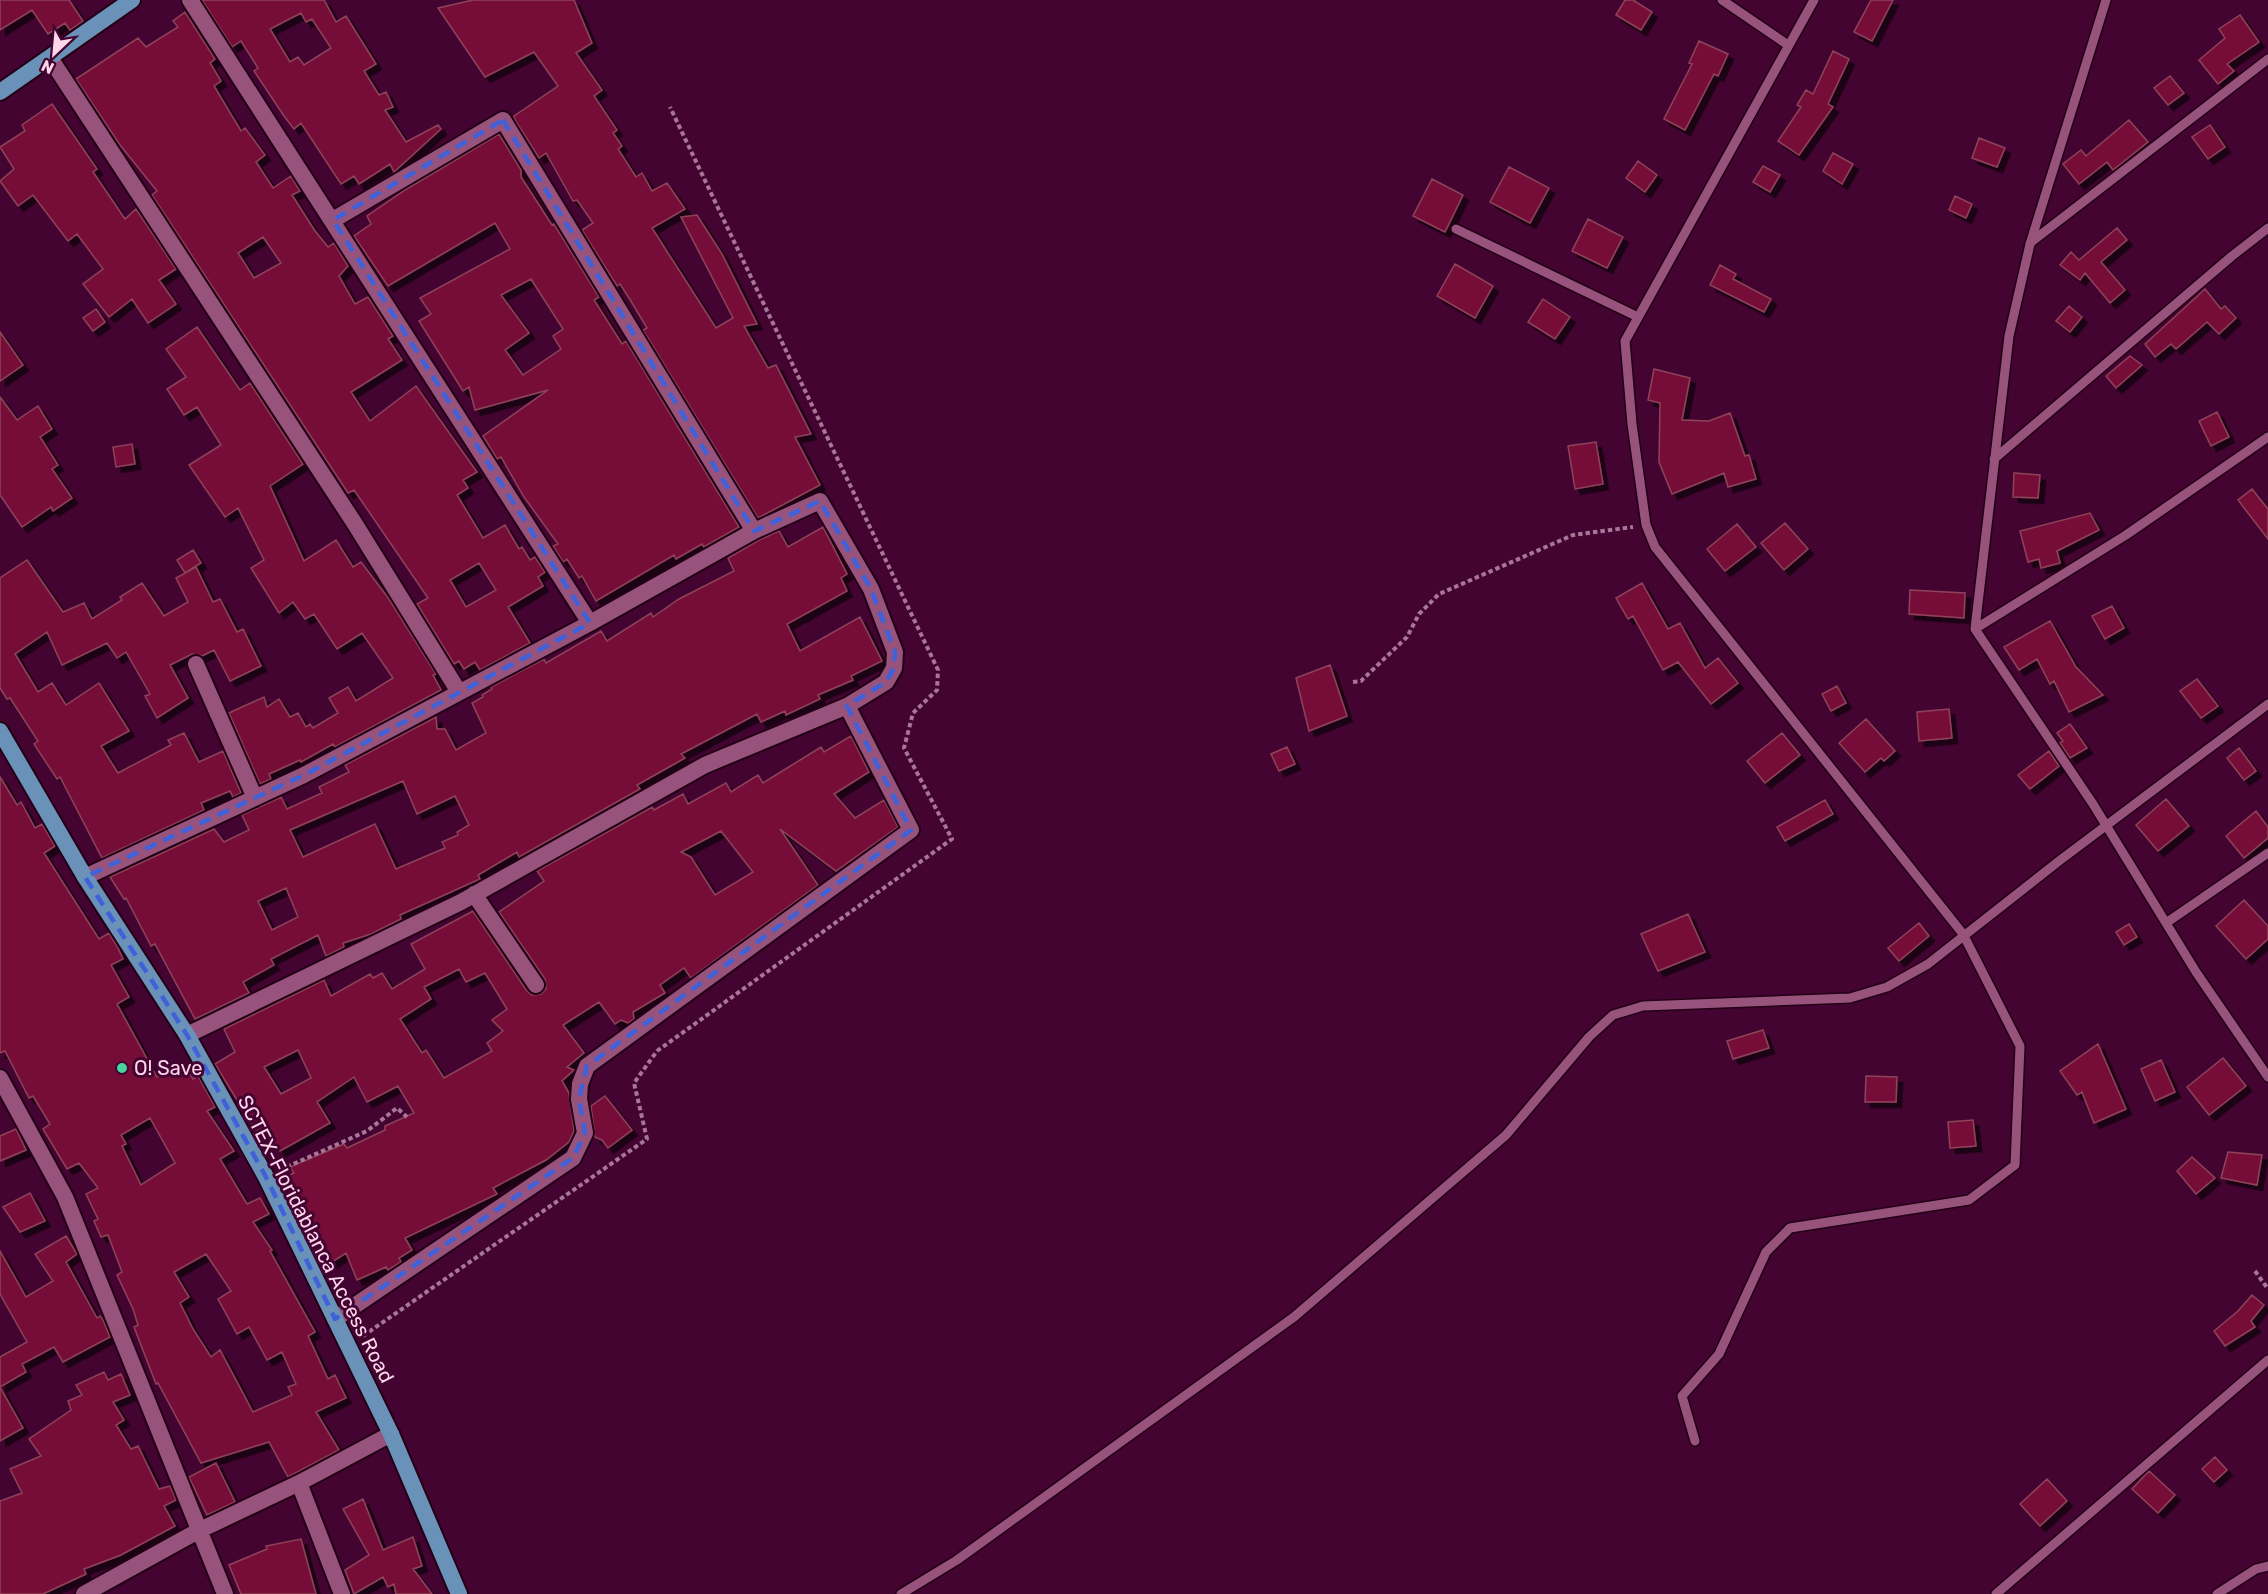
<svg xmlns="http://www.w3.org/2000/svg" width="2268" height="1594" viewBox="0 0 2268 1594" font-family="Rubik,sans-serif">
  <defs>
    <filter id="shadow"><feDropShadow dx="5.5" dy="5.5" stdDeviation="0" flood-color="#0009"/></filter>
  </defs>
  <rect width="100%" height="100%" fill="#440431"/>
  <path fill="#741038" stroke="#8e4359" stroke-width="1.5" fill-rule="evenodd" filter="url(#shadow)" d="M0 0H69L83 21 70 30 65 23 48 34 32 10 0 30Z
    M202 0H324L336 22 346 16 376 64 364 71 379 95 386 92 393 107 385 110 406 142 438 125 441 129 394 172 390 164 359 184 354 176 341 184 301 123 294 129 284 116 254 71 258 68 241 41 232 47ZM301 13 306 22 312 19 331 48 304 65 298 57 290 62 270 29Z
    M473 0H574L592 43 576 53 602 90 594 96 617 130 613 133 622 146 618 149 636 177 642 173 652 191 667 183 685 209 652 228 716 328 733 318 681 217 697 215 722 254 757 324 744 326 768 368 776 365 811 434 795 437 820 485 758 518 643 330 647 328 629 298 620 284 617 286 582 230 593 223 577 200 573 201 546 153 539 158 515 120 514 116 558 86 534 52 485 77 438 8Z
    M1625 0H1633L1652 12 1641 30 1616 15Z
    M1871 0H1893L1872 41 1854 32Z
    M185 12 215 59 210 63 221 81 214 86 241 131 245 128 265 155 256 162 273 188 291 176 300 191 292 195 315 231 328 247 334 243 348 266 339 276 355 304 368 297 393 336 388 339 402 360 351 392 370 421 416 386 477 472 463 480 468 488 457 495 483 538 505 525 519 549 522 547 530 560 535 557 545 572 538 577 543 586 508 607 530 643 480 670 475 662 464 669 459 661 454 664 417 604 428 598 354 490 348 493 152 195 157 191 120 145 76 79 138 38 146 47 178 27 173 21ZM263 237 281 263 254 278 238 253ZM479 563 496 590 466 607 450 580Z
    M2240 15 2259 42 2227 64 2234 71 2218 84 2199 60 2225 38 2219 29Z
    M1699 41 1728 54 1718 76 1714 74 1685 130 1664 119 1692 64 1689 63Z
    M1833 51 1849 59 1828 104 1833 107 1799 155 1778 141 1801 107 1797 105 1806 90 1813 94Z
    M2170 76 2184 93 2168 105 2154 88Z
    M52 104 97 169 93 172 125 219 136 209 176 269 159 280 176 304 148 323 132 299 109 317 83 284 103 269 77 234 68 241 33 195 18 206 0 181 14 169 0 147 25 131 22 125Z
    M2129 120 2148 142 2113 170 2107 162 2079 184 2063 164 2081 150 2086 156Z
    M2210 125 2225 147 2208 159 2192 137Z
    M499 134 521 170V177L552 225 554 224 599 297 594 300 622 344 626 341 739 527 704 547 702 544 676 559 674 555 596 601 582 576 579 578 567 559 563 562 553 546 558 544 524 497 501 457 497 459 483 436 548 390 475 410 469 387 463 391 419 321 431 314 420 298 510 249 495 223 388 286 354 236 371 224 367 216 405 190ZM531 279 563 329 553 336 561 349 523 375 505 350 529 333 501 295Z
    M1979 138 2005 148 1997 167 1972 158Z
    M1833 153 1853 164 1842 184 1823 171Z
    M1638 161 1657 175 1645 192 1626 178Z
    M1763 166 1780 175 1770 192 1753 182Z
    M1509 167 1549 188 1530 223 1490 202Z
    M1432 179 1463 195 1445 232 1413 216Z
    M1955 196 1972 204 1966 218 1949 210Z
    M1588 219 1623 237 1607 268 1572 251Z
    M2117 228 2127 240 2101 262 2125 290 2110 303 2085 273 2080 280 2060 265 2071 252 2079 260Z
    M1455 264 1493 286 1475 318 1437 296Z
    M1720 265 1736 274 1733 279 1771 299 1764 312 1710 285Z
    M2205 289 2221 309 2225 306 2236 318 2219 334 2207 322 2176 349 2171 344 2155 357 2145 344Z
    M1543 299 1570 317 1555 339 1528 322Z
    M2069 306 2082 317 2070 332 2056 321Z
    M96 309 105 322 93 331 83 318Z
    M197 327 240 390 250 383 303 464 270 486 304 561 336 540 353 567 361 562 389 599 436 674 433 675 441 690 335 747 333 744 301 762 300 760 269 774 271 779 260 784 229 713 264 697 267 707 279 699 290 717 298 713 306 727 310 724 313 728 338 713 329 698 348 687 356 701 393 678 362 633 337 649 314 614 305 619 293 602 279 613 251 568 264 560 238 508 225 517 189 465 221 445 197 407 184 415 167 389 186 377 166 349Z
    M0 332 23 365 0 381Z
    M2130 356 2142 365 2116 388 2106 376Z
    M1654 369 1690 378 1682 420 1709 421 1730 413 1745 456 1749 455 1756 479 1728 487 1724 473 1672 494 1659 462 1660 403 1648 400Z
    M0 397 17 420 38 406 52 429 40 437 58 465 52 469 72 498 53 511 51 507 22 527 0 495Z
    M2217 412 2229 437 2211 446 2199 421Z
    M1596 442 1603 484 1575 489 1568 446Z
    M132 444 135 464 116 467 113 447Z
    M2014 473 2040 475 2038 498 2013 497Z
    M2252 489 2268 509V539L2238 500Z
    M2090 513 2099 530 2057 551 2060 563 2041 568 2039 559 2028 562 2020 531Z
    M1785 523 1808 549 1784 570 1761 543Z
    M1737 524 1756 547 1725 571 1707 549Z
    M823 527 847 574 841 578 847 591 787 624 800 651 860 617 882 661 851 676 853 680 818 695 820 699 786 715 785 711 761 722 757 714 681 754 685 758 637 785 640 789 519 857 517 852 478 875 480 879 400 915 401 919 371 934 343 943 344 947 326 956 318 935 271 959 274 965 243 982 249 993 195 1019 155 944 151 946 126 898 124 899 110 877 214 829 224 842 249 830 242 815 281 797 287 809 322 793 319 787 349 772 345 765 436 717 437 729H445L456 750 486 733 472 703 483 697 482 695 492 689 491 687 544 659 546 663 601 631 607 641 651 613 653 617 679 599 734 571 728 558 759 540 779 531 788 547ZM403 781 417 814 455 796 469 825 457 832 458 835 442 842 445 848 396 869 375 824 303 857 290 830ZM286 888 298 917 272 930 258 901Z
    M193 550 201 563 185 573 177 560Z
    M27 560 63 612 84 603 92 619 122 600 120 597 142 583 164 616 188 602 176 578 196 567 213 602 220 599 237 632 243 629 261 666 230 681 214 650 202 656 192 654 170 665 188 698 157 718 145 696 150 694 126 652 117 658 107 643 62 665 47 632 15 654 38 692 52 683 66 705 99 683 129 731 101 746 118 773 171 745 168 740 184 733 199 762 223 751 241 793 233 797 230 791 201 803 204 810 102 858 60 777 57 779 34 744 38 741 10 698 7 699 0 688V578Z
    M1642 583 1668 629 1680 623 1705 668 1718 658 1738 683 1711 704 1678 662 1663 670 1633 616 1628 619 1616 598Z
    M1910 590 1965 593 1964 618 1909 614Z
    M2112 606 2124 628 2105 639 2092 616Z
    M2050 621 2076 667 2103 695 2069 712 2054 681 2050 684 2037 659 2019 670 2004 647Z
    M1330 665 1347 716 1309 731 1296 678Z
    M2197 679 2218 706 2201 718 2180 691Z
    M1837 686 1846 703 1831 711 1822 694Z
    M1949 709 1952 738 1919 741 1917 712Z
    M1866 719 1895 751 1884 761 1881 758 1865 772 1839 743Z
    M2070 724 2087 748 2070 758 2060 743 2063 741 2057 733Z
    M1782 733 1800 755 1765 783 1747 761Z
    M851 736 869 772 834 794 855 818 884 800 898 827 836 871 780 829 818 885 691 978 684 968 660 985 665 993 633 1012 634 1019 628 1023 621 1020 615 1024 599 1002 563 1025 584 1053 567 1067 574 1070 562 1081 569 1093 574 1131 569 1142 546 1160 493 1188 497 1194 405 1238 412 1250 399 1258 401 1262 388 1270 386 1267 357 1280 346 1253 329 1264 306 1228 311 1226 285 1177 294 1173 290 1167 344 1144 347 1148 385 1130V1126L414 1113 398 1086 367 1102 354 1077 317 1102 330 1123 280 1151 264 1126 256 1131 215 1064 235 1052 224 1029 324 980 331 996 370 974 373 978 382 973 392 989 425 969 411 944 473 911 527 991 532 995 541 994 546 989 545 979 499 912 544 881 537 871 652 807 654 810 683 794 688 804 726 783 731 792 758 775 763 783 821 747 824 752ZM721 831 753 872 715 895 691 857 681 852ZM459 969 466 982 485 973 507 1009 492 1020 503 1031 487 1043 492 1051 444 1078 426 1050 422 1053 400 1019 431 999 424 987ZM298 1050 311 1078 281 1094 264 1067Z
    M1287 747 1295 764 1279 771 1271 754Z
    M2239 748 2256 771 2244 780 2227 758Z
    M2049 751 2059 766 2030 789 2018 775Z
    M0 777 17 805 21 802 35 828 42 824 55 846 44 853 99 939 109 933 117 946 123 959 111 965 129 997 117 1004 157 1077 183 1063 193 1079 198 1076 215 1107 207 1111 234 1151 220 1159 247 1204 260 1198 269 1214 253 1222 272 1250 270 1251 315 1332 308 1336 328 1379 335 1375 346 1398 316 1412 339 1450 288 1477 269 1442 201 1463 158 1383 156 1384 134 1327 138 1325 133 1309 117 1275 122 1272 108 1235 101 1237 94 1221 98 1219 86 1194 98 1188 79 1163 67 1169 43 1129 50 1124 33 1096 29 1098 5 1051 0 1053ZM150 1118 175 1163 141 1185 122 1146 126 1144 121 1135ZM206 1254 231 1291 218 1299 237 1334 249 1327 267 1360 282 1352 296 1384 288 1387 292 1395 253 1412 220 1350 211 1357 193 1329 180 1303 189 1297 174 1272Z
    M2166 799 2189 826 2158 851 2136 825Z
    M1825 800 1833 814 1785 841 1777 827Z
    M2256 811 2268 827V838L2244 858 2226 836Z
    M2244 900 2268 926V939L2246 959 2216 926Z
    M1688 914 1705 952 1658 971 1641 934Z
    M1919 923 1929 936 1899 961 1888 948Z
    M2129 924 2137 937 2124 945 2116 932Z
    M1763 1030 1769 1048 1733 1059 1727 1041Z
    M2098 1044 2126 1109 2094 1123 2082 1092 2077 1095 2060 1071Z
    M2223 1058 2246 1086 2209 1115 2187 1087Z
    M2161 1060 2175 1092 2155 1101 2141 1069Z
    M1866 1076 1897 1077 1896 1102H1865Z
    M605 1096 632 1130 608 1148 602 1140 595 1137 591 1106Z
    M1973 1120 1976 1146 1950 1148 1948 1122Z
    M16 1129 26 1150 0 1161V1136Z
    M2228 1152 2262 1155 2257 1185 2221 1178Z
    M2192 1157 2215 1178 2196 1194 2177 1171Z
    M30 1193 45 1221 20 1232 3 1207Z
    M66 1236 77 1254 66 1262 97 1318 100 1316 103 1320 110 1337 63 1362 54 1347 22 1364 26 1372 0 1387 23 1428 0 1441V1357L27 1342 0 1294V1251L26 1297 53 1281 35 1254Z
    M2252 1295 2264 1305 2251 1321 2255 1327 2225 1346 2214 1331 2238 1311Z
    M104 1372 108 1380 121 1374 130 1395 113 1402 124 1420 116 1425 131 1449 138 1446 159 1489 170 1486 176 1500 164 1506 175 1526 121 1555 84 1569 86 1574 43 1594H0V1501L22 1493 10 1469 41 1456 29 1439 71 1410 68 1401 82 1395 76 1385Z
    M2215 1457 2227 1470 2214 1482 2202 1469Z
    M216 1463 235 1502 207 1515 189 1477Z
    M2149 1471 2175 1495 2158 1513 2132 1489Z
    M2047 1479 2067 1501 2040 1526 2020 1504Z
    M363 1499 383 1550 413 1537 422 1566 413 1569 432 1594H396L394 1584 388 1587 383 1577 354 1594 345 1570 369 1555 343 1509Z
    M301 1539 316 1594H241L229 1565 267 1549 266 1546Z"/>
  <g fill="none" stroke-linecap="round" stroke-linejoin="round">
    <g stroke="#230016" stroke-width="12">
      <path id="service" d="M1722 0 1788 45
        M2106 0 2030 244 2009 336 1975 629 2093 804 2196 972 2268 1077
        M1456 229 1638 317
        M2030 243 2268 59
        M1994 459 2232 256 2268 228
        M1975 629 2126 535 2268 437
        M2166 923 2268 853
        M1695 1441 1682 1396 1719 1354 1766 1252 1790 1228 1969 1200 2015 1165 2020 1046 1963 934 1655 547 1646 525 1632 424 1625 341 1814 0
        M901 1594 957 1560 1294 1317 1506 1135 1589 1037 1613 1015 1643 1006 1850 998 1887 987 1928 964 2059 861 2268 704
        M1996 1594 2268 1360
        M2217 1594 2256 1569 2268 1566"/>
    </g>
    <g stroke="#230016" stroke-width="20">
      <path id="minor" d="M190 0 590 623
        M50 58 355 524 459 692
        M333 220 503 120 754 531
        M196 664 255 798
        M85 877 304 775 590 623 754 531 820 501 871 589 895 652 894 668 886 682 847 706 705 765 461 902 187 1035
        M474 894 536 985
        M0 1078 65 1197 225 1594
        M335 1319 573 1158 585 1133 579 1099 580 1084 587 1066 911 830 847 706
        M299 1483 342 1594
        M84 1594 198 1531 299 1483 391 1434"/>
    </g>
    <g stroke="#230016" stroke-width="20">
      <path id="primary" d="M0 92 132 0
        M0 731 85 877 187 1035 266 1177 391 1434 459 1594"/>
    </g>
    <path stroke="#a87696" stroke-width="4" stroke-dasharray="4.5 3" stroke-linecap="butt" d="M1353 682 1361 681 1407 637 1419 614 1439 594 1573 535 1633 527
      M280 1170 367 1131 397 1108 407 1117
      M2255 1271 2268 1289
      M363 1336 647 1139 634 1083 657 1051 952 839 904 748 913 713 937 690 938 670 670 107"/>
    <use href="#service" stroke="#97537c" stroke-width="9"/>
    <use href="#minor" stroke="#97537c" stroke-width="16"/>
    <use href="#primary" stroke="#6a91b7" stroke-width="16"/>
  </g>
  <path fill="none" stroke="#3f62db" stroke-width="4.5" stroke-dasharray="12 8" stroke-linejoin="round" d="M503 120 754 531 820 501 871 589 895 652 894 668 886 682 847 706 911 830 587 1066 579 1099 585 1133 573 1158 335 1319 266 1177 187 1035 85 877 304 775 590 623 333 220Z"/>
  <circle fill="#47d49e" stroke="#440431" stroke-width="2" cx="122" cy="1068" r="6"/>
  <g text-anchor="middle" stroke-width="6" stroke-linejoin="round" paint-order="stroke">
    <g font-size="20" fill="#fdd6ec" stroke="#440431" text-anchor="start">
      <text x="134" y="1075">O! Save</text>
    </g>
    <g font-size="20" fill="#fdd6ec" stroke="#440431">
      <text transform="translate(316 1239) rotate(63)" y="7">SCTEX-Floridablanca Access Road</text>
    </g>
  </g>
  <g transform="translate(54 54) rotate(206)" stroke="#440431" stroke-width="4.5" paint-order="stroke">
  <path d="M0-4.5L10 22L0 15L-10 22Z" fill="#fdd6ec"/>
  <text y="-9" font-size="16" font-weight="bold" text-anchor="middle" fill="#fdd6ec">N</text>
  </g>
</svg>
